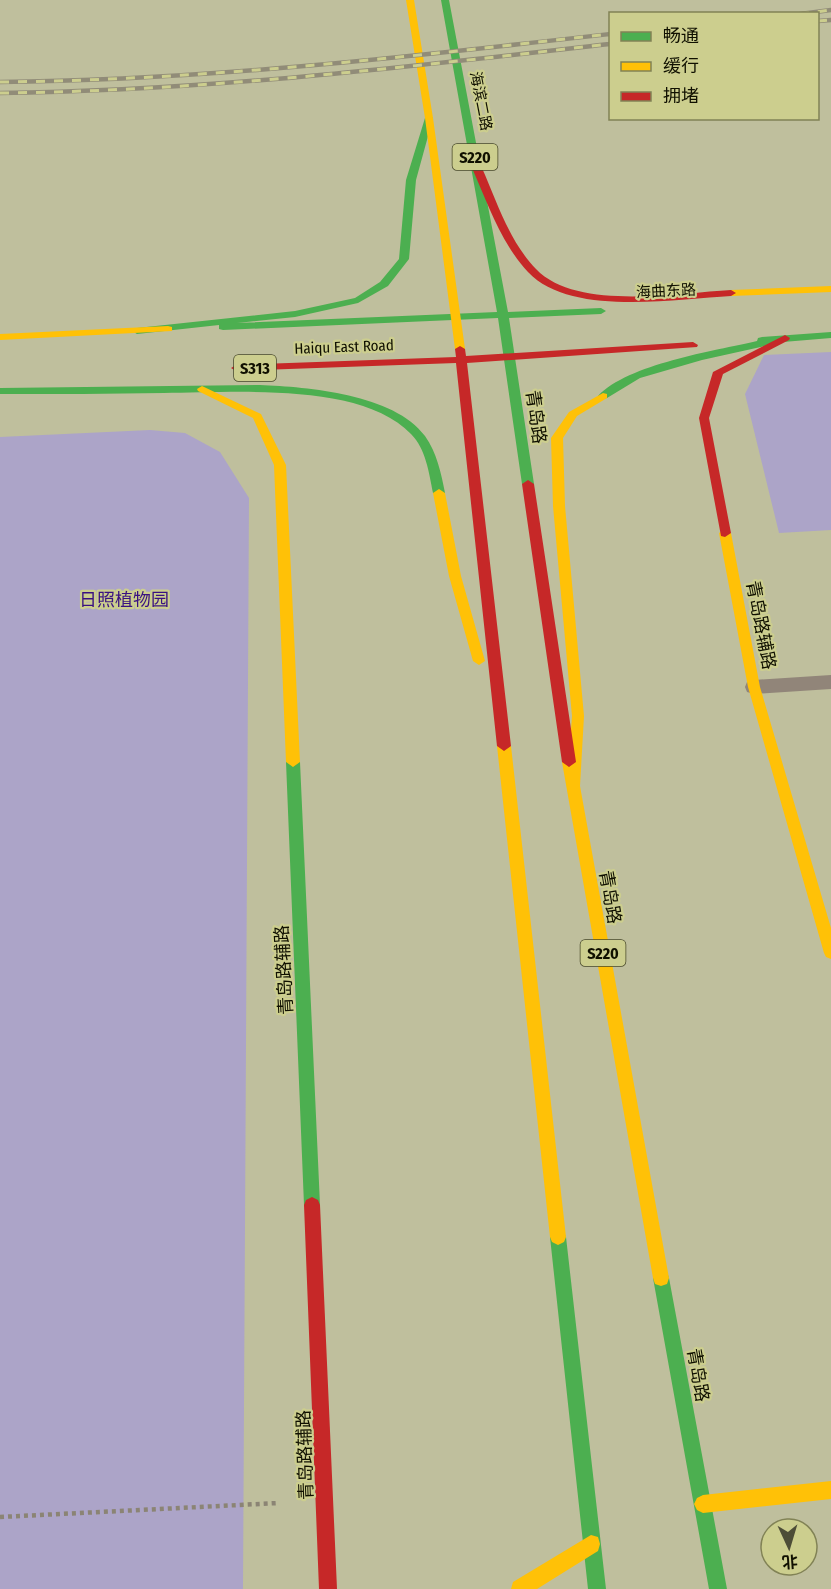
<svg xmlns="http://www.w3.org/2000/svg" width="831" height="1589" viewBox="0 0 831 1589" font-family="'Fira Sans Condensed','Noto Sans SC',sans-serif">
  <rect width="100%" height="100%" fill="#bfbf9d"/>
  <path fill="#aca4c8" d="M831 352V530L779 533 745 394 764 355Z
    M150 430 185 433 220 452 249 498 243 1589H0V437Z"/>
  <g fill="none" stroke-linecap="round" stroke-linejoin="round">
    <path stroke="#8b8474" stroke-width="4.5" stroke-dasharray="4 4" stroke-linecap="butt" d="M0 1517 279 1503"/>
    <path fill="#918579" fill-rule="evenodd" d="M831 675V689L754 694 747 692 745 687 747 682 754 680Z"/>
    <path fill="#4caf50" fill-rule="evenodd" d="M441 0H449L508 312 601 308 606 311 601 314 509 318 534 484 528 488 522 484 498 318 223 330 219 329V325L137 334 132 331 137 328 295 311 355 298 380 282 399 259 406 180 425 118 429 115 433 118 416 180 409 259 388 286 358 303 295 317 237 323 497 312Z
      M831 332V338L783 342 702 360 640 378 607 398 603 399 598 396C628 364 714 351 757 341L758 338 762 337Z
      M260 385C308 387 394 394 425 436 437 453 441 473 445 493L439 497 433 493C429 473 426 449 411 434 361 381 232 393 164 393 110 394 55 394 0 394V388Z
      M293 757 300 762 320 1205 318 1210 312 1213 306 1210 304 1205 286 762Z
      M558 1229 564 1232 566 1237 606 1589H588L550 1237 552 1232Z
      M661 1270 667 1272 669 1278 727 1589H709L653 1278 655 1272Z"/>
    <path fill="#ffc107" fill-rule="evenodd" d="M406 0H414L433 118 465 349 460 352 455 349 425 118Z
      M831 286V292L731 296 726 293 731 290Z
      M168 326 172 327V331L0 340V334Z
      M202 386 261 414 286 465 300 762 293 767 286 762 274 465 253 418 198 391 197 389Z
      M603 393 607 394V398L577 416 563 438 565 506 584 716 580 786 669 1278 667 1284 661 1286 655 1284 653 1278 562 762 569 757 572 716 553 506 551 438 569 412Z
      M439 489 445 493 461 576 485 661 479 665 473 661 449 576 433 493Z
      M725 529 731 533 760 687 831 928V959L826 957 824 953 748 687 719 533Z
      M504 741 511 746 566 1237 564 1242 558 1245 552 1242 550 1237 497 746Z
      M831 1481V1499L703 1513 697 1510 694 1504 697 1498 703 1495Z
      M591 1535 598 1537 600 1544 598 1551 537 1589H511L513 1582Z"/>
    <path fill="#c62828" fill-rule="evenodd" d="M474 166 482 168C497 202 509 241 536 269 576 311 677 293 731 290L736 293 731 296C675 299 570 317 528 272 501 243 488 204 472 168Z
      M785 335 790 338 789 340 723 374 709 418 731 533 725 537 721 536 699 418 713 372Z
      M693 342 698 345 697 347 467 363 511 746 504 751 497 746 456 363 236 371 231 368 236 365 456 357 455 349 460 346 465 349 466 356Z
      M528 480 534 484 576 762 569 767 562 762 522 484Z
      M312 1197 318 1200 320 1205 337 1589H319L304 1205 306 1200Z"/>
    <g stroke="#918c78" stroke-width="4.5">
      <path id="rail" d="M800 14 831 10
        M818 21 831 20
        M0 82C205 80 407 57 610 34
        M0 93C205 91 407 67 610 44"/>
    </g>
    <use href="#rail" stroke="#ccce8e" stroke-width="3" stroke-dasharray="9" stroke-linecap="butt"/>
  </g>
  <g text-anchor="middle" stroke-width="4.5" stroke-linejoin="round" paint-order="stroke">
    <g font-size="15" fill="#101000" stroke="#ccce8e">
      <text transform="translate(481 101) rotate(79)" y="5">海滨二路</text>
      <text transform="translate(666 291) rotate(-3)" y="5">海曲东路</text>
      <text transform="translate(344 347) rotate(-2)" y="5">Haiqu East Road</text>
    </g>
    <g fill="#ccce8e" stroke="#48492b" stroke-width="1.5">
      <rect x="452.5" y="144" width="45" height="26" rx="4.5"/>
      <rect x="234" y="355" width="42" height="26" rx="4.5"/>
      <rect x="580.5" y="940" width="45" height="26" rx="4.5"/>
    </g>
    <g font-size="16" font-weight="bold" fill="#101000">
      <text x="475" y="163">S220</text>
      <text x="255" y="374">S313</text>
      <text x="603" y="959">S220</text>
    </g>
    <g font-size="18" fill="#101000" stroke="#ccce8e">
      <text transform="translate(536 417) rotate(82)" y="6">青岛路</text>
      <text transform="translate(761 625) rotate(79)" y="6">青岛路辅路</text>
      <text transform="translate(610 897) rotate(80)" y="6">青岛路</text>
      <text transform="translate(284 970) rotate(-93)" y="6">青岛路辅路</text>
      <text transform="translate(698 1375) rotate(80)" y="6">青岛路</text>
      <text transform="translate(305 1455) rotate(-92)" y="6">青岛路辅路</text>
    </g>
    <g font-size="18" fill="#391182" stroke="#ccce8e">
      <text x="124" y="606">日照植物园</text>
    </g>
  </g>
  <rect x="609" y="12" width="210" height="108" fill="#ccce8e" stroke="#818255" stroke-width="1.5"/>
  <rect x="621" y="32" width="30" height="9" fill="#4caf50" stroke="#818255" stroke-width="1.5"/>
  <text x="663" y="42" font-size="18" fill="#101000">畅通</text>
  <rect x="621" y="62" width="30" height="9" fill="#ffc107" stroke="#818255" stroke-width="1.5"/>
  <text x="663" y="72" font-size="18" fill="#101000">缓行</text>
  <rect x="621" y="92" width="30" height="9" fill="#c62828" stroke="#818255" stroke-width="1.5"/>
  <text x="663" y="102" font-size="18" fill="#101000">拥堵</text>
  <g transform="translate(789 1547) rotate(176)"><circle r="28" fill="#ccce8e" stroke="#818255" stroke-width="1.5"/>
  <path d="M0-4.5L10 22L0 15L-10 22Z" fill="#4d4d37"/>
  <text y="-9" font-size="16" font-weight="bold" text-anchor="middle" fill="#101000">北</text>
  </g>
</svg>
